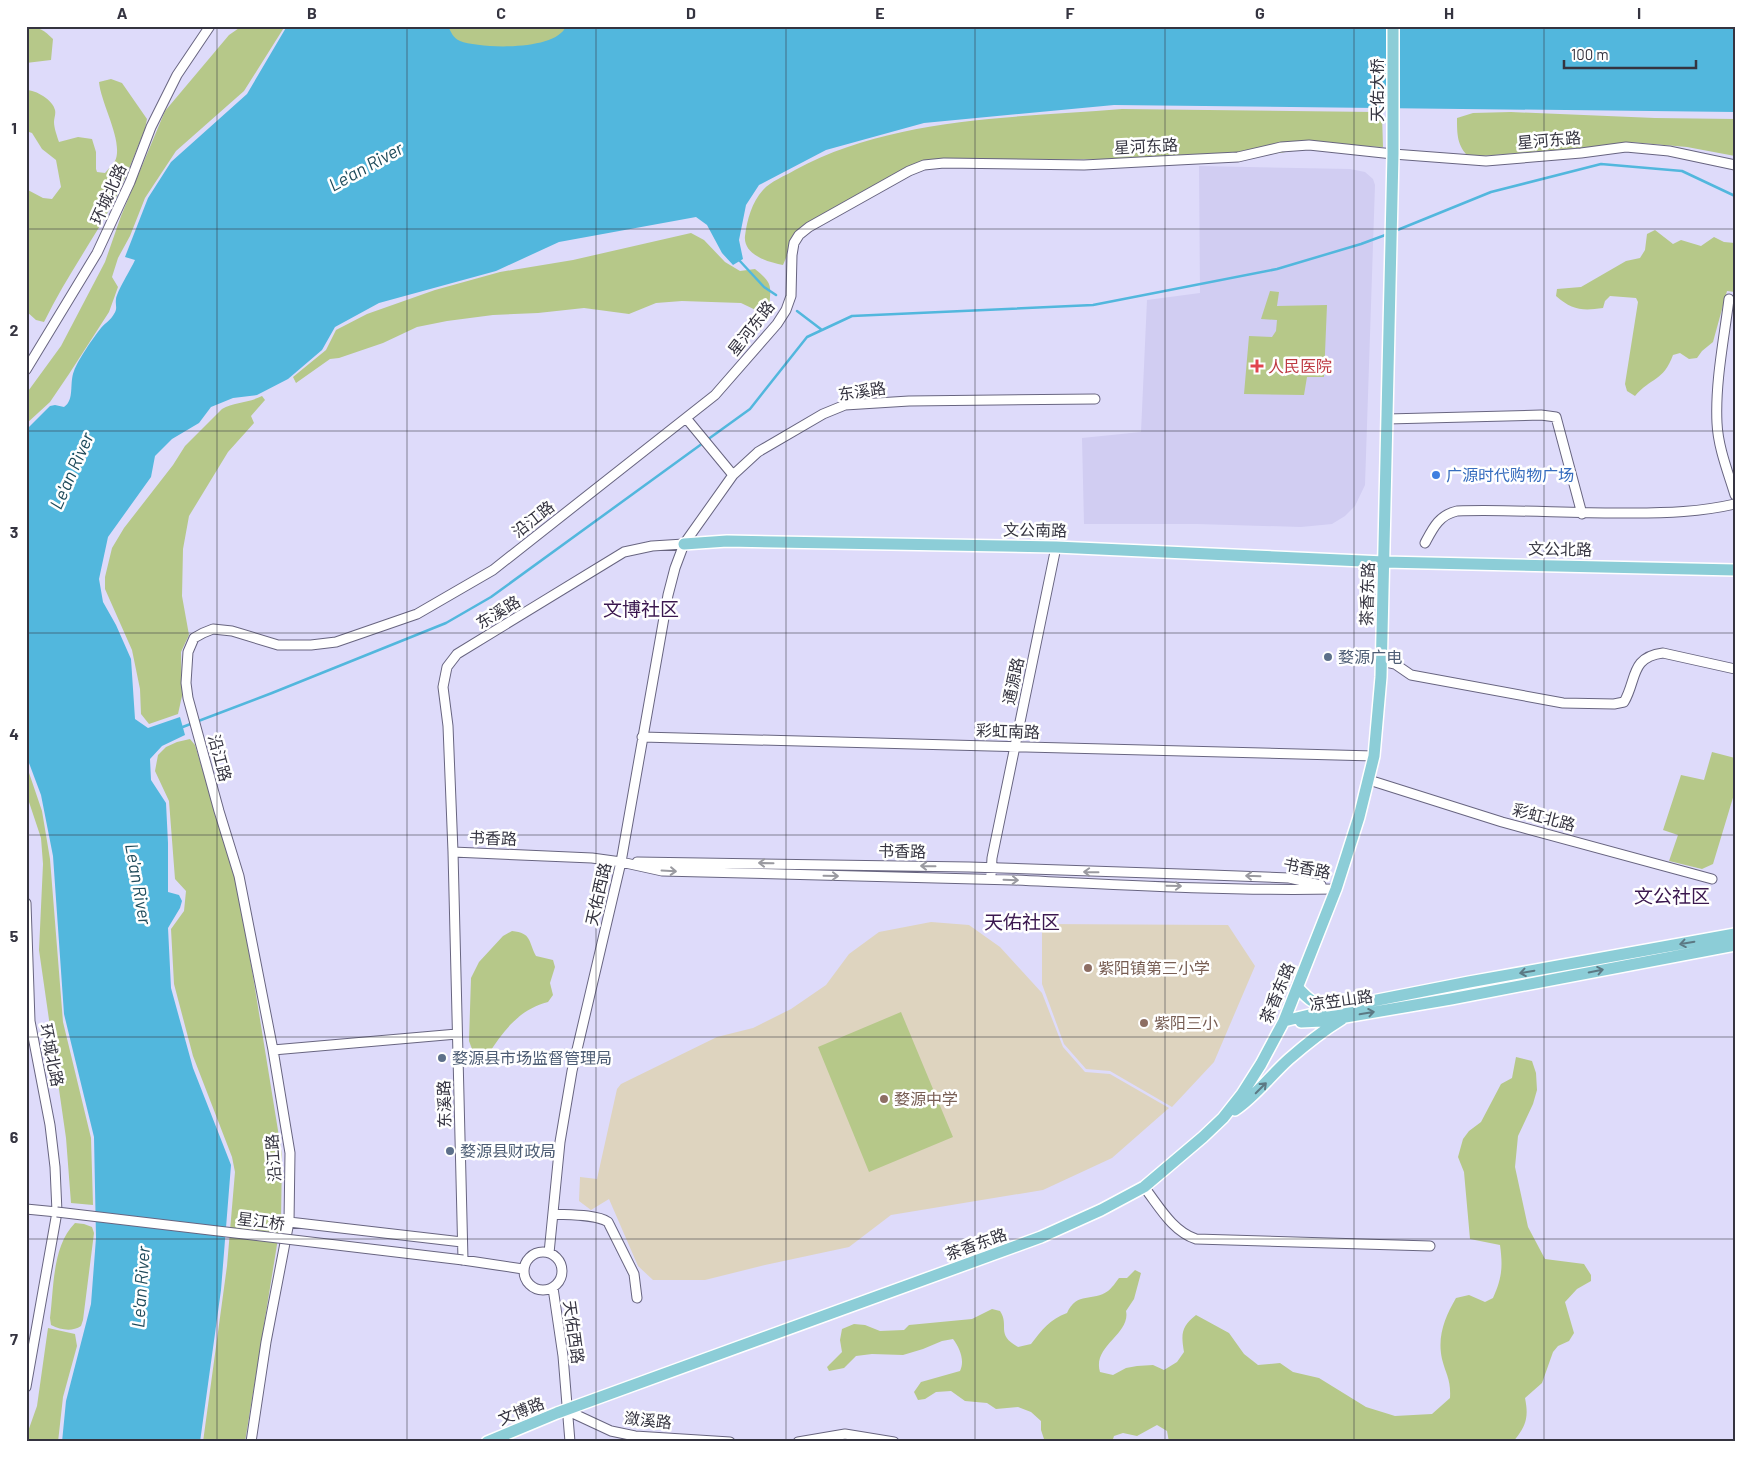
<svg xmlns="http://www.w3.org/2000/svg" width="1761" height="1468" viewBox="0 0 1761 1468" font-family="Barlow,'Noto Sans SC',sans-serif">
  <rect width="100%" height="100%" fill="#dedbfa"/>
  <path fill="#d1cdf2" d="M1199 166 1350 169 1365 172 1373 179 1375 185 1365 485 1355 506 1345 516 1332 524 1301 527 1197 524H1084L1082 438 1141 432 1147 300 1200 293Z"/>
  <path fill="#ded4bf" d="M931 922 969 925 1000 947 1042 993 1063 1047 1085 1072 1110 1074 1169 1108 1112 1158 1043 1190 891 1215 849 1247 765 1265 705 1280H653L638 1266 609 1199 591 1210 579 1201 580 1177 597 1179 617 1089 621 1084 717 1037 753 1028 791 1009 826 985 849 954 879 932Z
    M1042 924 1228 925 1255 966 1214 1062 1172 1107 1110 1071 1086 1069 1064 1044 1042 984Z"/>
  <path fill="#b6c889" d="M26 26C38 26 45 31 53 39L51 60 26 63Z
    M242 26H285L244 91 176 151 145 198 130 236 118 258 112 277 118 287 109 312 69 374 50 402 26 424V394L61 346 105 262 121 216 165 111 229 35Z
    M415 26H593L585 34 489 56Z
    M111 79 122 83 147 119 145 129C135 153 126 179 113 203 91 243 64 281 44 322L36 320 26 311V189L43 198 52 199 61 187 56 160 42 149 32 133 26 131V90C36 90 53 100 55 110 56 114 54 118 54 122 54 128 57 136 59 142L78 137 92 139 96 152V169L97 172 105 173C108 169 113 165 115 161 124 142 101 104 99 82Z
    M1122 109 1375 112 1382 115 1383 147 1353 146 1293 151 1220 161 1111 159 959 161 924 163 806 226 789 251 783 265C768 262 743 255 745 236 747 220 752 202 763 190 771 181 785 176 795 170 892 117 1014 118 1122 109Z
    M1511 112 1655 118 1735 119V156L1687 147 1630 142 1582 148 1469 157C1457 146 1457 134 1457 118L1473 113Z
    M1655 230 1673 244 1681 240 1701 246 1714 237 1724 242 1735 243V292L1727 291 1713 342 1702 351 1697 358 1689 359 1680 353 1673 355C1663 382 1651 377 1635 396L1627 391 1625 384 1638 302 1636 298 1610 296 1605 301 1603 308C1582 311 1572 310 1556 296L1557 289 1581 287 1626 261 1640 258 1645 250 1647 234Z
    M691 233 704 240 725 262 740 271 755 269C773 284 771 285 769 308L762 313 741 303 682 301 656 303 629 314 584 308 538 313 493 315 447 321 417 327 383 343 339 358 330 359 296 383 293 377 326 350 336 330 367 314 435 290 500 272 573 260Z
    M1270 291 1279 292 1277 306 1327 305 1324 377H1307L1304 395 1244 394 1249 336 1272 337 1276 331 1277 320 1261 319Z
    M262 396 265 400 251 416 254 423 228 452 189 516 183 549 182 596 189 635 181 652 182 696 178 714 149 724 141 714 140 689 132 650 105 589V577L112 548 124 528 173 465 185 446 222 409C234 402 249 403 262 396Z
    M190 739 195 745 235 877 252 970 282 1155 281 1220 245 1442H203L227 1266 235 1172 232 1157 193 1056 174 984 171 929 184 911 186 891 175 879 169 801 155 771 158 755 166 747 177 742Z
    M1712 752 1735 758V791L1713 864 1702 869 1669 861 1678 835 1663 830 1681 775 1704 780Z
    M26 764 42 811 50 859 63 1022 91 1138 93 1205 71 1203 66 1138 39 950 43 864 41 838 26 793Z
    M512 931C532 933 528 941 536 956L553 960 555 967 550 983 553 995 548 1002C520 1009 504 1030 489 1053L480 1054 472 1049 469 1041 471 978 479 962 503 936Z
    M901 1012 953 1137 869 1172 818 1047Z
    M1516 1057 1532 1061 1536 1073 1537 1090 1533 1104 1518 1136 1515 1167 1528 1227 1545 1259 1584 1264 1591 1275V1281L1577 1289 1565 1302 1574 1333 1569 1341 1558 1346 1553 1352 1542 1383 1525 1398C1529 1418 1526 1426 1513 1442H1169L1167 1431 1157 1425 1137 1436 1123 1433 1114 1436 1112 1442H1045L1041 1430V1421L1031 1412 1018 1407 996 1409 987 1403 965 1401 951 1391 936 1392 925 1399 918 1400 914 1392 921 1382 960 1371C965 1361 960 1348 953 1339L942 1341 923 1349 903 1355 872 1354 856 1356 844 1368 829 1371 827 1367 842 1352 840 1340 842 1329 854 1324 865 1325 880 1331 904 1330 909 1325 972 1319 992 1309 1000 1311C1010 1326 995 1334 1018 1347L1031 1344C1042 1330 1050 1319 1067 1313 1077 1291 1093 1302 1108 1291 1112 1288 1116 1282 1119 1278H1127L1135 1270 1141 1273 1134 1299 1126 1311C1131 1334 1092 1346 1100 1372L1113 1375 1126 1368 1137 1366 1153 1365 1164 1370 1177 1362 1184 1352C1181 1334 1181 1327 1196 1315L1229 1333 1244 1354 1258 1365 1280 1363 1293 1372 1319 1378 1366 1407 1395 1416 1432 1414 1450 1398C1451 1379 1446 1375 1442 1359 1437 1336 1445 1317 1456 1298L1469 1295 1485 1302 1493 1298C1502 1278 1503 1267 1500 1245L1470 1239 1464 1172 1458 1157 1463 1139 1469 1131 1481 1122 1501 1084 1512 1078Z
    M75 1223 84 1224 92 1227 94 1233 83 1320 81 1326C72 1332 61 1330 51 1325L50 1318C54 1288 52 1246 75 1223Z
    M48 1328 75 1334 77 1346 63 1397 58 1442H26V1437L37 1406Z"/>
  <path fill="#52b7dd" d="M287 26H448C451 32 453 38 460 41 481 49 557 51 566 26H1735V112L1114 105 924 123 826 150 759 185 746 205 739 240 743 259 733 265 722 253 707 225 696 217 559 242 496 271 379 303 335 327 322 350 288 379 257 395 233 398 211 407 199 423 172 439 155 456 151 477 108 537 99 579 103 602 116 625 131 659 135 719 148 728 180 717 185 735 162 746 150 759 151 780 166 803 168 843V892L179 895 182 901 180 908 168 928 171 988 193 1068 231 1165 221 1290 200 1442H62L66 1401 91 1304 96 1238 94 1137 64 1014 53 856 41 795 26 755V430L50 406 55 405 64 407C75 400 69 383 74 371 78 360 93 338 101 328 105 323 111 320 114 314 118 308 115 305 116 299 117 291 131 269 135 260L125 257 148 198 171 162 247 94Z"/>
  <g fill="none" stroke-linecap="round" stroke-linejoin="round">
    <path stroke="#52b7dd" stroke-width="2.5" d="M1395 231 1491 192 1601 164 1682 171 1735 196
      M739 260 764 287 776 295
      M797 311 822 330
      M707 440 750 409 807 337 852 316 1093 305 1277 269 1361 244 1388 234
      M180 728 272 693 446 623 491 597 703 443"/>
    <g stroke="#686580" stroke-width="11">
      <path id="minor" d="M1729 299C1724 339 1715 383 1717 423 1718 447 1728 472 1735 495
        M26 370 97 253 130 182 151 127 177 75 210 26
        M686 418 733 475
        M1387 419 1541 415 1556 417 1582 514
        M1425 543C1433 528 1439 515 1457 511 1515 509 1574 514 1632 513 1667 513 1700 512 1735 504
        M1381 661 1395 664 1411 675 1563 703 1614 704 1624 702C1637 680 1630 657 1663 653L1735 669
        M642 737 1374 756
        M1369 780 1502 822 1712 879
        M453 852 592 858 621 862 662 871C779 875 897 876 1014 880 1121 885 1229 891 1336 889
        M637 862 969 867 1211 875 1289 878 1321 885
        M991 875 992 858 1056 547
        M26 903 30 1021 50 1125 55 1167 57 1212 26 1387
        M273 1050 457 1034
        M1144 1187C1159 1206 1172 1231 1196 1239L1430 1246
        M26 1209 57 1212
        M553 1214C568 1215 596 1214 608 1222L634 1274 637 1298
        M289 1222 462 1242
        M524 1271a19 19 0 1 1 38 0a19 19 0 1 1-38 0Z
        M549 1253 560 1142 572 1071 621 862 668 595 675 568 684 544 733 475 758 452 823 414 845 405 909 401 1095 399
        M523 1269 463 1260 453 852 448 726 443 687 447 667 457 654 624 552 652 546 684 544
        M553 1288 563 1356 570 1442
        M568 1411 611 1431 635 1436 730 1442
        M251 1442 266 1342 289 1222 290 1153 273 1050 239 876 219 811 188 698 186 683 188 652 194 638 203 633 213 629 232 631 278 645H311L336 642 417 614 493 570 715 395 777 324 786 310 791 296 792 255 794 243 799 235 809 227 909 171 924 165 944 163 1084 165 1178 160 1238 157 1281 147 1309 145 1393 154 1486 161 1581 153 1626 147 1669 151 1735 165
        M798 1442 845 1434 894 1442"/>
    </g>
    <g stroke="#fff" stroke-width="14">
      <path id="major" d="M684 544 727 541 1056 547 1384 562 1735 570
        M1298 988C1308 999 1317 1007 1332 1007
        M1284 1021 1347 1006 1469 982 1735 934
        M1301 1022 1322 1021 1451 999 1735 945
        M1235 1110C1256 1096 1270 1076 1289 1059 1305 1045 1324 1030 1342 1019
        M487 1442 557 1413 1041 1237 1101 1210 1144 1187 1203 1137 1223 1118 1242 1094 1261 1064 1284 1021 1336 889 1359 817 1374 756 1381 677 1393 154V26"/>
    </g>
    <use href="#minor" stroke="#fff" stroke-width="9"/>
    <use href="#major" stroke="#8ccdd7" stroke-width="11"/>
    <g stroke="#686580" stroke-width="11" stroke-linecap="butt">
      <path id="minor-bridge" d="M57 1212 463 1260"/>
    </g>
    <use href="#minor-bridge" stroke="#fff" stroke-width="9"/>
  </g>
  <defs><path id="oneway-shaft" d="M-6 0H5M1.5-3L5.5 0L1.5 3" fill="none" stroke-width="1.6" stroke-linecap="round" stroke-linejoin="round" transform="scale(1.25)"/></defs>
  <g stroke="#9a9aa0">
    <use href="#oneway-shaft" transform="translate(766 863) rotate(-179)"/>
    <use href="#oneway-shaft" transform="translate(928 866) rotate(-179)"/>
    <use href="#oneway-shaft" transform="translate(669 871) rotate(3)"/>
    <use href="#oneway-shaft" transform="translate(1091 872) rotate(-179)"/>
    <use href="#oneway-shaft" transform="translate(831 876) rotate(1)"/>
    <use href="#oneway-shaft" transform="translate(1253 876) rotate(-178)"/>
    <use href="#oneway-shaft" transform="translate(1011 880) rotate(2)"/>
    <use href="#oneway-shaft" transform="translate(1174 886) rotate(1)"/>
  </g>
  <g stroke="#5c7984">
    <use href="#oneway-shaft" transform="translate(1687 943) rotate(170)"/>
    <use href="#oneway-shaft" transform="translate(1596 971) rotate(-11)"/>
    <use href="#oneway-shaft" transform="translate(1527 972) rotate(170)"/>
    <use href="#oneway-shaft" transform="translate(1367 1013) rotate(-10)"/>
    <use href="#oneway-shaft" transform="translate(1261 1088) rotate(-45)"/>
  </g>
  <path fill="none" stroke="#353440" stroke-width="1" stroke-opacity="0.55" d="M217 26V1442M407 26V1442M596 26V1442M786 26V1442M975 26V1442M1165 26V1442M1354 26V1442M1544 26V1442M26 229H1735M26 431H1735M26 633H1735M26 835H1735M26 1037H1735M26 1239H1735"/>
  <path fill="#e0444e" stroke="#fff" stroke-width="2" d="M1254.5 358.5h5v5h5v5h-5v5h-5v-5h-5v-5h5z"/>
  <circle fill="#3f7fe0" stroke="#fff" stroke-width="2" cx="1436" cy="475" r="5"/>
  <g fill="#5c6f8a" stroke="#fff" stroke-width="2">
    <circle cx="1328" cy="657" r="5"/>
    <circle cx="442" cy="1058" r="5"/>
    <circle cx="450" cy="1151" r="5"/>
  </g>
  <g fill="#8d6e63" stroke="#fff" stroke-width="2">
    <circle cx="1088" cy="968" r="5"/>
    <circle cx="1144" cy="1023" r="5"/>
    <circle cx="884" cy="1099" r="5"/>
  </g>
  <g text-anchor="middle" stroke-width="5" stroke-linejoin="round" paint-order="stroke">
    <g font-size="16" fill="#353440" stroke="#fff">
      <text transform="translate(1377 90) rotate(-90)" y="6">天佑大桥</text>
      <text transform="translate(1549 140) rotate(-5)" y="6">星河东路</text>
      <text transform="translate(1146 146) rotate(-3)" y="6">星河东路</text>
      <text transform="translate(108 194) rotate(-66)" y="6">环城北路</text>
      <text transform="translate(751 328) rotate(-52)" y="6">星河东路</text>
      <text transform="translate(862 391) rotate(-8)" y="6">东溪路</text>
      <text transform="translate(533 519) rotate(-38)" y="6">沿江路</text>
      <text transform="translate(1035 530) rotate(1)" y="6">文公南路</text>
      <text transform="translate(1560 549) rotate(1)" y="6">文公北路</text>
      <text transform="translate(1367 594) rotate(-88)" y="6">茶香东路</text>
      <text transform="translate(498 612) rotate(-31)" y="6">东溪路</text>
      <text transform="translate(1013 681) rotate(-78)" y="6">通源路</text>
      <text transform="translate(1008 731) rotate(2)" y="6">彩虹南路</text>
      <text transform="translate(220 758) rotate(75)" y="6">沿江路</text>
      <text transform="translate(1544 817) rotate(15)" y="6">彩虹北路</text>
      <text transform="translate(493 838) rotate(2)" y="6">书香路</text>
      <text transform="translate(902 851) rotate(1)" y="6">书香路</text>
      <text transform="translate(1307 868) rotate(11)" y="6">书香路</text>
      <text transform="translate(598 894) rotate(-77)" y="6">天佑西路</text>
      <text transform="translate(1277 993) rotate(-67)" y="6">茶香东路</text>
      <text transform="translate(1341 1000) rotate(-8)" y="6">凉笠山路</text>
      <text transform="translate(52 1055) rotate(79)" y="6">环城北路</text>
      <text transform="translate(444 1104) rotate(-91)" y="6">东溪路</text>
      <text transform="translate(273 1158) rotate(-94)" y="6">沿江路</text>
      <text transform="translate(261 1221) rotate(7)" y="6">星江桥</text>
      <text transform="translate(976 1244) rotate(-20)" y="6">茶香东路</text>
      <text transform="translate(574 1332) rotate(82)" y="6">天佑西路</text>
      <text transform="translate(521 1411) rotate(-22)" y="6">文博路</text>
      <text transform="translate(648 1420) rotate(6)" y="6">潋溪路</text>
    </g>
    <g font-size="16" fill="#be3a42" stroke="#fff" text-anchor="start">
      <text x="1268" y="372">人民医院</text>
    </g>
    <g font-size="16" fill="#366cbe" stroke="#fff" text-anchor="start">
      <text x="1446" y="481">广源时代购物广场</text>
    </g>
    <g font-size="16" fill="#4e5e75" stroke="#fff" text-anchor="start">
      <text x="1338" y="663">婺源广电</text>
      <text x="452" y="1064">婺源县市场监督管理局</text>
      <text x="460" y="1157">婺源县财政局</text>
    </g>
    <g font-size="16" fill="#785e54" stroke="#fff" text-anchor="start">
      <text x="1098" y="974">紫阳镇第三小学</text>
      <text x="1154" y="1029">紫阳三小</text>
      <text x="894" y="1105">婺源中学</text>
    </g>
    <g font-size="18" font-style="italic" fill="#1e4a5a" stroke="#fff">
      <text transform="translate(366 167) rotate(-29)" y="6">Le'an River</text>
      <text transform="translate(72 471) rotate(-66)" y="6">Le'an River</text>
      <text transform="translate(138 884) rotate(80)" y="6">Le'an River</text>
      <text transform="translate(141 1287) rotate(-86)" y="6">Le'an River</text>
    </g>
    <g font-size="19" fill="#3b184f" stroke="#fff">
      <text x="641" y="616">文博社区</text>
      <text x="1672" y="903">文公社区</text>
      <text x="1022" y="929">天佑社区</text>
    </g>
  </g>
  <rect width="1761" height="1468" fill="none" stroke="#ffffff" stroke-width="55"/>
  <path d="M1564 60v8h132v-8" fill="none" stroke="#353440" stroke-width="2.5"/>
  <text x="1571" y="60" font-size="15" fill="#353440" stroke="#ffffff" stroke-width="4" paint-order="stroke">100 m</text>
  <rect x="28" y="28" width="1706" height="1412" fill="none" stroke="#353440" stroke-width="2"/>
  <g font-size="16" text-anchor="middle" font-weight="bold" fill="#353440">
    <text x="122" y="19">A</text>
    <text x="312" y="19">B</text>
    <text x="501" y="19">C</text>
    <text x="691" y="19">D</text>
    <text x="880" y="19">E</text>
    <text x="1070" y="19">F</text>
    <text x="1260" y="19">G</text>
    <text x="1449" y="19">H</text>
    <text x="1639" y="19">I</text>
    <text x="14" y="134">1</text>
    <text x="14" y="336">2</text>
    <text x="14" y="538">3</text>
    <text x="14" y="740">4</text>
    <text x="14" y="942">5</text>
    <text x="14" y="1143">6</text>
    <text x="14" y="1345">7</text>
  </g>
</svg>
